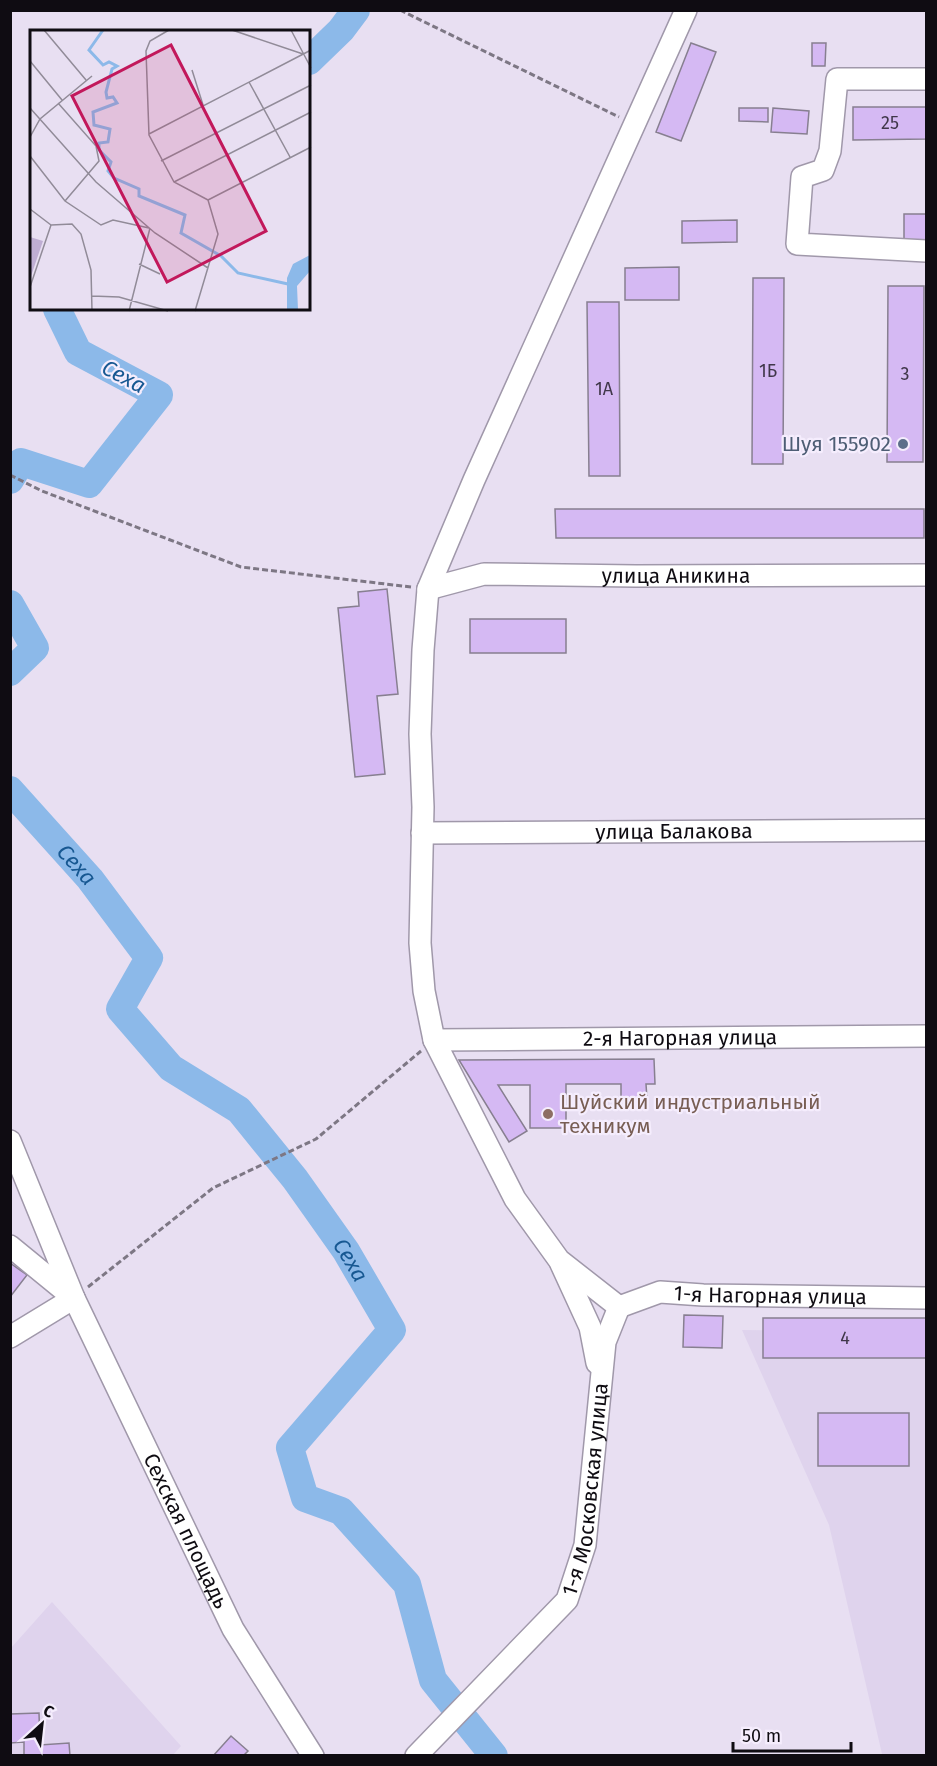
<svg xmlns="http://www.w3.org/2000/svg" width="937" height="1766" viewBox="0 0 937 1766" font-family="'Fira Sans',sans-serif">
  <rect width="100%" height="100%" fill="#e8dff2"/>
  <path fill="#dfd3ed" d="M742 1330 926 1333V1755L883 1756 882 1754 829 1525Z
    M52 1602 181 1746 173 1755 11 1756V1648Z"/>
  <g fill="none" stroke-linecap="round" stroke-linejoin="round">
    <g stroke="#8cb9e9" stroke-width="28">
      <path d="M309 61 341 30 356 10"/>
      <path d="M10 480 21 462 89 484 159 395 78 352 57 309"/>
      <path d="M10 604 35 648 10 672"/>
      <path id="s1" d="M10 790 90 879 149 958 120 1009 171 1068 239 1110 295 1179 346 1251 392 1330 290 1448 305 1498 341 1511 407 1584 433 1680 494 1756"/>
    </g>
  </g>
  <path fill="#d5b9f3" stroke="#877f90" stroke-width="1.5" d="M691 43 716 52 681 141 656 132Z
    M812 43H826L825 66H812Z
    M853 107H926V139L853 140Z
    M739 108H768V122L739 121Z
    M773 108 809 111 807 134 771 132Z
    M904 214H926V242L904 243Z
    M737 220V242L682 243V221Z
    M679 267V300H625V268Z
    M753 278H784L783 464H752Z
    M888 286H924L923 462H887Z
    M587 302H619L620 476H589Z
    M555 509H924V538H556Z
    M387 589 398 694 377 696 385 774 355 777 338 608 359 606 358 592Z
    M470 619H566V653H470Z
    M654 1059 655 1084H646L647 1099 621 1100V1084H566V1128H530V1085H498L527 1131 509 1142 459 1060Z
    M10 1263 27 1275 10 1297Z
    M684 1315 723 1316 722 1348 683 1347Z
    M763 1318H926V1358H763Z
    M818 1413H909V1466H818Z
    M39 1713 40 1745 69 1743 70 1756H24V1742L10 1743V1714Z
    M231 1736 248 1751 243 1756H213Z"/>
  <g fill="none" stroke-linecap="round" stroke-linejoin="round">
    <g stroke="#a098aa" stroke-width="24">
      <g id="minor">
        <path d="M926 79H837L830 151 823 170 802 177 797 244 926 251"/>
        <path id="s2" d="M428 589 484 574 636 576 926 575"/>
        <path id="s3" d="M422 833 926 830"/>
        <path id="s4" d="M434 1040 926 1036"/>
        <path id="s5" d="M10 1141 74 1298 233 1629 313 1756"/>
        <path d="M10 1246 71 1296"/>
        <path d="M561 1264 590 1327 597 1363"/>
        <path d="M619 1307 559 1260 515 1199 434 1040 424 991 420 943 423 807 420 734 423 650 428 589 474 480 686 10"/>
        <path id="s6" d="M619 1307 660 1292 703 1295 926 1298"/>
        <path d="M10 1337 74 1298"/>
        <path id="s7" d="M416 1756 567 1600 585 1545 605 1342 619 1307"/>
      </g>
    </g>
    <path stroke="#7d7784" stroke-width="3" stroke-dasharray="6 3" stroke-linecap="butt" d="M400 10 619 117
      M10 475 42 491 241 567 411 587
      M88 1287 213 1188 316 1139 421 1051"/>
    <use href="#minor" stroke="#fff" stroke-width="21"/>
  </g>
  <circle fill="#5c6f8a" stroke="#f5edfd" stroke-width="2" cx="903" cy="444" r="6"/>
  <circle fill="#8d6e63" stroke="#f5edfd" stroke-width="2" cx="548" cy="1114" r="6"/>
  <g text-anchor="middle" stroke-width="4.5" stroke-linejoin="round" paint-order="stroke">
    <g font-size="18" fill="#40374a">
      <text x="890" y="129">25</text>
      <text x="768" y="377">1Б</text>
      <text x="905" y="380">3</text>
      <text x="604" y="395">1А</text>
      <text x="845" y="1344">4</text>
    </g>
    <g font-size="21" fill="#4e5e75" stroke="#f5edfd" text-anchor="end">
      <text x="891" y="451">Шуя 155902</text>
    </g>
    <g font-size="21" fill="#0f0c12" stroke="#f5edfd">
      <text dy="7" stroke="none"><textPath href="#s2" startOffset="250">улица Аникина</textPath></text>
      <text dy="7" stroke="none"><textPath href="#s3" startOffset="252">улица Балакова</textPath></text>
      <text dy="7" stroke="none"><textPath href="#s4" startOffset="246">2-я Нагорная улица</textPath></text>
      <text dy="7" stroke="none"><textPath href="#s6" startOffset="154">1-я Нагорная улица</textPath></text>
      <text dy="7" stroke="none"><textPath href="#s7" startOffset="330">1-я Московская улица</textPath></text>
      <text dy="7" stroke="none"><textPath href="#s5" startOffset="428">Сехская площадь</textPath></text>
    </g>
    <g font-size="21" fill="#785e54" stroke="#f5edfd" text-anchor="start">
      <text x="560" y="1109">Шуйский индустриальный<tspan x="560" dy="24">техникум</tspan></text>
    </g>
    <g font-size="22" font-style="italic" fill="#175892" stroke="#f5edfd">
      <text transform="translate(124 376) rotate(28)" y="8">Сеха</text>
      <text dy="8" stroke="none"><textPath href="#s1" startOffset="100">Сеха</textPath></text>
      <text dy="8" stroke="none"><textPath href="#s1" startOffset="622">Сеха</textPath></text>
    </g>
  </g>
  <g transform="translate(30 30)">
    <rect width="280" height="280" fill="#e8dff2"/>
    <path d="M0 207 13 211 0 249Z" fill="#bfaed3"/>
    <path d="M280 225V241L267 256 268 280H257V248L263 234Z" fill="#8cb9e9"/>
    <path fill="none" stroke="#8cb9e9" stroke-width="3" d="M73 0 59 20 73 35 79 32 87 36 82 39 76 62 77 68 83 67 87 73 63 82 64 95 80 99 78 112 69 113V120L81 132 78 141 84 148 109 159V166L155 185 151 203 191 226 208 243 258 254"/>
    <path fill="none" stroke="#918b98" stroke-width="1.5" d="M14 0 56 50M139 0 120 11 116 21 119 105 144 152 178 170M202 0 273 24M261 0 281 38M0 31 32 70M162 40 173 75M219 52 260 127M28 73 66 116 69 131 35 171M0 78 66 152 125 203 178 238M119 104 281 20M0 107 10 89 62 46M0 126 35 171 71 195 83 190 119 198M131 131 281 55M144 152 281 82M178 170 281 117M0 179 21 195M21 195 42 194 51 204 61 240 62 281M109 234 130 244M0 257 21 195M62 266 89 267 138 281M99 281 120 198M165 281 188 204 178 170"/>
    <path fill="#c2185b" fill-opacity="0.15" stroke="#c2185b" stroke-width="3" d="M141 15 236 201 137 252 42 66Z"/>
    <rect width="280" height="280" fill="none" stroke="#0f0c12" stroke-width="3"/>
  </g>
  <rect width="937" height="1766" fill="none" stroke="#0f0c12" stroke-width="24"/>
  <g transform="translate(42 1724) rotate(27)" stroke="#f5edfd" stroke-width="4.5" paint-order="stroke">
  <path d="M0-4.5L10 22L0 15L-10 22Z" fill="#0f0c12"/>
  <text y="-9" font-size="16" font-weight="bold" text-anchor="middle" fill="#0f0c12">С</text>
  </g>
  <path d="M733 1742v9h118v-9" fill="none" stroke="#0f0c12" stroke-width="3"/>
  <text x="742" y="1742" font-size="18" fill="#0f0c12" stroke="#f5edfd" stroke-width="4.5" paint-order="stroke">50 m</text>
</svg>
